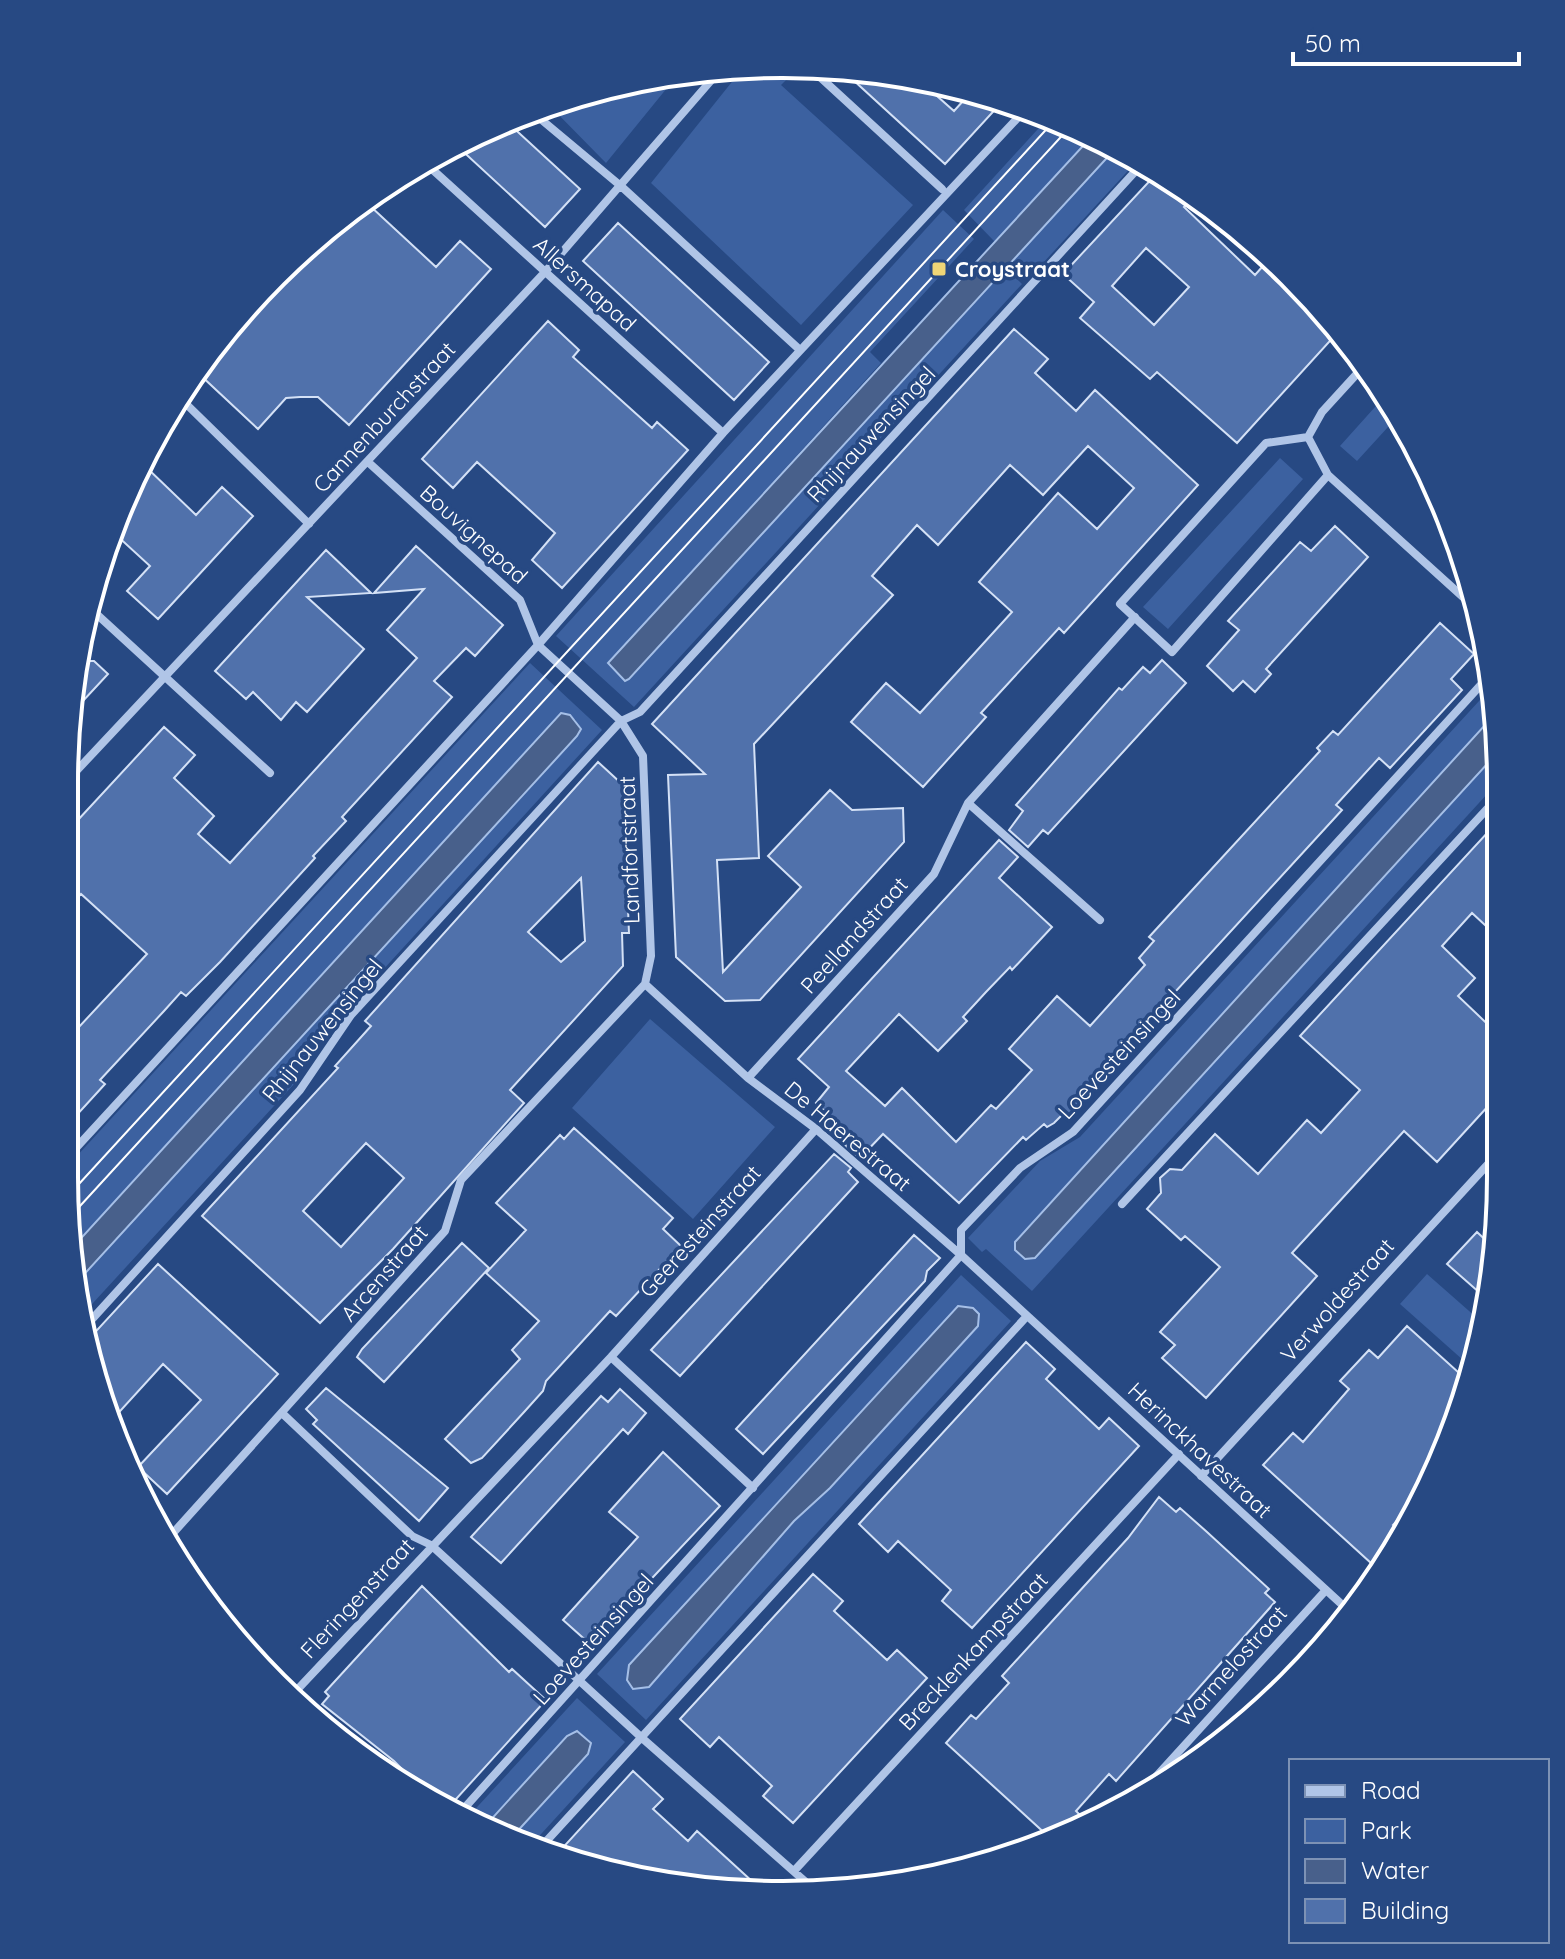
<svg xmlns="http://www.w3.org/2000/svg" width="1565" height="1959" viewBox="0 0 1565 1959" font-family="Quicksand,sans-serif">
  <rect width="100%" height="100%" fill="#274983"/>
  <path fill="#3c61a0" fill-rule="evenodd" d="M792 67 796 70 781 85 913 205 801 325 651 183 743 68Z
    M680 72 606 163 548 104 552 102Z
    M1048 118 1093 135 995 242 964 210Z
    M1116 148 1137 161 1031 276 1013 260Z
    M943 210 974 239 870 352 881 363 608 663 629 679 1006 268 1022 284 634 707 556 636Z
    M1384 397 1399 415 1357 461 1340 446Z
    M1280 458 1303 479 1168 629 1143 607Z
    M530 663 602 730 287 1075 295 1083 82 1315 78 1281 577 736 576 720 561 714 73 1247 64 1170Z
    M1490 689 1495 714 1015 1242 1035 1257 1499 751 1500 780 1032 1291 986 1249 982 1252 968 1238 1040 1161 1080 1137Z
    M650 1019 775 1127 693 1219 572 1108Z
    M1427 1274 1485 1325 1472 1368 1400 1304Z
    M961 1275 1011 1321 646 1720 597 1674ZM958 1307 978 1326 830 1488 794 1521 649 1687 805 1474Z
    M577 1698 625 1742 532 1844 513 1836 588 1754 577 1731 567 1736 486 1825 468 1817Z"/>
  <path fill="#48608b" stroke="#a5bfe7" stroke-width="2" d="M1093 135 1116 148 629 679 625 681 608 663Z
    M561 713 570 715 581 729 577 736 78 1281 73 1247Z
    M1495 714 1499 751 1035 1258 1025 1259 1015 1250V1242Z
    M958 1306 973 1308 979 1314 978 1326 830 1488 794 1521 649 1687 633 1689 627 1680 629 1665Z
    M577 1731 591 1743 588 1754 513 1836 486 1825 567 1736Z"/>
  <path fill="#5071ab" stroke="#d4e1f6" stroke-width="2" fill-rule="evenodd" d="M839 67 920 81 954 111 973 90 1003 101 945 164Z
    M507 122 580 189 545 227 456 145Z
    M1157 173 1194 196 1184 207 1255 275 1263 266 1306 304 1311 298 1339 331 1237 443 1157 372 1150 379 1080 318 1094 302 1063 274ZM1146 248 1189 287 1154 325 1112 286Z
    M369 205 436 267 460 241 491 269 349 425 318 397H300L286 398 258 429 197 372 242 309Z
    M618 223 769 362 734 400 583 261Z
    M548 321 579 350 573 357 652 428 657 422 688 450 562 588 532 560 555 533 477 462 453 488 422 459Z
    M1014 329 1048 359 1035 373 1076 411 1095 390 1198 485 1064 633 1059 628 981 713 986 717 923 787 851 722 886 683 920 713 1012 612 979 582 1058 493 1097 529 1134 488 1088 446 1043 495 1010 465 938 545 917 525 872 576 893 595 754 744 759 858 717 860 723 972 801 887 768 856 830 790 852 810 903 808 904 842 760 1000 725 1001 676 957 668 775 705 774 652 724Z
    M146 467 196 515 222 487 253 516 158 619 127 591 150 566 114 533 135 478Z
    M1335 526 1368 557 1266 669 1271 674 1255 692 1243 681 1233 691 1207 666 1239 630 1228 621 1300 542 1311 551Z
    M416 546 503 625 475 656 466 648 434 681 452 697 342 817 346 821 313 856 315 858 220 962 186 996 181 992 164 1011 100 1080 105 1084 64 1129V1043L147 954 81 894 65 911V834L164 727 195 755 174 778 214 816 198 834 230 863 417 658 387 630 424 589 374 593Z
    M326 550 371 593 307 597 364 649 307 712 296 702 281 720 253 692 246 699 215 671Z
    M1440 623 1474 654 1451 679 1462 690 1390 768 1379 758 1336 805 1342 810 1175 992 1178 994 1158 1019 1075 1111 1068 1115 1065 1112 1054 1123 1047 1127 1044 1124 1026 1140 1023 1137 959 1203 883 1134 860 1158 843 1143 850 1135 816 1103 829 1087 798 1059 999 840 1018 857 999 878 1052 927 1012 970 1010 967 986 992 963 1017 967 1021 938 1051 899 1014 846 1071 885 1106 902 1088 956 1142 991 1105 996 1109 1032 1070 1009 1049 1057 996 1090 1026 1145 965 1139 958 1154 941 1149 937 1320 751 1317 748 1333 731 1338 735Z
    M1162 660 1186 683 1048 834 1043 830 1028 847 1009 830 1023 811 1016 805 1119 688 1122 690 1143 667 1150 673Z
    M80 661H94L108 674 69 716Z
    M598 762 623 785 629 933H622L623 966 510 1090 524 1103 393 1249 320 1323 202 1216 338 1068 335 1066 371 1026 365 1021ZM581 878 585 941 561 962 528 932ZM366 1143 404 1178 341 1247 303 1211Z
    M1500 819V939L1472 913 1442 946 1475 978 1458 996 1500 1036 1501 1092 1437 1162 1404 1131 1292 1253 1317 1276 1206 1398 1162 1358 1175 1345 1160 1332 1220 1267 1185 1236 1181 1240 1147 1209 1161 1193 1160 1178 1170 1169 1182 1170 1215 1134 1258 1174 1307 1120 1321 1133 1360 1090 1300 1036Z
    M574 1128 673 1218 663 1229 681 1246 616 1316 610 1311 546 1381 543 1391 525 1411 482 1458 471 1463 445 1439 520 1359 512 1350 539 1321 486 1273 526 1230 496 1203 560 1135 564 1139Z
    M834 1154 851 1168 848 1172 858 1182 680 1376 651 1350Z
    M1477 1232 1494 1248 1489 1301 1447 1264Z
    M914 1235 940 1258 927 1271 925 1281 763 1454 736 1429Z
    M462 1243 489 1268 384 1382 357 1357 362 1349Z
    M158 1264 278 1374 167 1494 138 1467 201 1400 163 1364 112 1420 88 1362 86 1342Z
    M1407 1326 1468 1381 1446 1451 1425 1491 1393 1525 1402 1533 1382 1573 1263 1465 1293 1433 1303 1442 1349 1389 1340 1381 1369 1350 1378 1358Z
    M1026 1342 1055 1369 1046 1379 1099 1429 1109 1418 1139 1446 972 1628 942 1601 951 1590 898 1541 888 1552 859 1524Z
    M326 1388 448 1488 419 1521 313 1424 317 1420 306 1409Z
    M620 1389 646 1413 628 1434 623 1429 501 1563 471 1537 601 1396 608 1402Z
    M663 1452 720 1506 590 1644 563 1620 638 1537 609 1512Z
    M1159 1497 1176 1512 1180 1508 1207 1532 1269 1589 1265 1593 1275 1602 1116 1781 1109 1774 1076 1811 1080 1815 1067 1830 1049 1837 946 1743 971 1715 976 1719 1009 1683 1002 1676 1128 1538Z
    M813 1574 843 1601 834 1611 887 1660 897 1650 927 1678 793 1823 763 1796 772 1786 719 1737 710 1747 680 1719Z
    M422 1586 509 1672 512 1669 546 1700 447 1809 427 1800 407 1782 411 1778 394 1761 322 1704 329 1696 325 1692Z
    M633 1771 663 1799 653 1809 688 1841 697 1831 765 1893 596 1870 557 1854Z"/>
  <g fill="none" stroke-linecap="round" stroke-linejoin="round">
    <path stroke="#b0c5e7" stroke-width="8" d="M808 66 942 189
      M531 111 622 187 800 350
      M423 161 723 433
      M1364 366 1322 412 1308 437 1328 475 1474 607
      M179 397 309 524
      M1308 437 1266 443 1120 604 1172 652 1328 475
      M368 462 520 600 538 645 621 721 643 756 651 956 645 984
      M91 609 270 773
      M65 783 545 272 721 69
      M968 803 1100 920
      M645 984 748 1078 816 1129 961 1255 1349 1611
      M748 1078 934 874 968 803 1135 617
      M64 1161 538 645 723 433 1025 110
      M1122 1204 1500 795
      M84 1328 300 1090 351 1015 621 721 640 712 1142 164
      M611 1357 753 1488
      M283 1414 412 1536 431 1545 642 1738 816 1891
      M1201 1476 1501 1150
      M165 1542 445 1231 461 1180 645 984
      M239 1639 296 1691 611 1357 816 1129
      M1132 1803 1326 1590
      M459 1814 961 1255V1230L1020 1168 1073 1132 1488 677
      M541 1847 1027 1316
      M794 1871 1179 1454"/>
    <path stroke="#fff" stroke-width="2" d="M67 1197 1054 121
      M69 1218 1070 127"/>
  </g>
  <rect fill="#efd576" stroke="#274983" stroke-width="3" x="931" y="261" width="16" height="16" rx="4"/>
  <g text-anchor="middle" stroke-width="7" stroke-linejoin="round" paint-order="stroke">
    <g font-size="22" font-weight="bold" fill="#fff" stroke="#274983" text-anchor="start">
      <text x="955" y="277">Croystraat</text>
    </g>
    <g font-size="22" fill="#fff" stroke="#274983">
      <text transform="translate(585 284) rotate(42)" y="8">Allersmapad</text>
      <text transform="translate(384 417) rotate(-47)" y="8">Cannenburchstraat</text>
      <text transform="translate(871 434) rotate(-47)" y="8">Rhijnauwensingel</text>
      <text transform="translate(474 534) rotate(42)" y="8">Bouvignepad</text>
      <text transform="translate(629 850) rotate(-92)" y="8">Landfortstraat</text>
      <text transform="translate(854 935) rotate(-48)" y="8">Peellandstraat</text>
      <text transform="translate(322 1030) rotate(-51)" y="8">Rhijnauwensingel</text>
      <text transform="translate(1119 1054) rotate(-47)" y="8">Loevesteinsingel</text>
      <text transform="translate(848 1136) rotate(40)" y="8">De Haerestraat</text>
      <text transform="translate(700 1231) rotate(-48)" y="8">Geeresteinstraat</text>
      <text transform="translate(384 1273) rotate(-49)" y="8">Arcenstraat</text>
      <text transform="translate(1337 1300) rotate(-48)" y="8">Verwoldestraat</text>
      <text transform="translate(1200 1450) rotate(43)" y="8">Herinckhavestraat</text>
      <text transform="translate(357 1598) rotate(-47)" y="8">Fleringenstraat</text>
      <text transform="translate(593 1639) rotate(-48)" y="8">Loevesteinsingel</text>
      <text transform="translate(973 1651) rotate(-47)" y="8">Brecklenkampstraat</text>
      <text transform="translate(1231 1666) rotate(-48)" y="8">Warmelostraat</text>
    </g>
  </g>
  <path d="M0 0H1565V1959H0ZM782 78H783A704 704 0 0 1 1487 782V1177A704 704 0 0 1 783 1881H782A704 704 0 0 1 78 1177V782A704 704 0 0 1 782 78Z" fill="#274983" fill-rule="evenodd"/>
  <path fill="none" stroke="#fff" stroke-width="4" d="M782 78H783A704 704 0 0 1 1487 782V1177A704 704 0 0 1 783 1881H782A704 704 0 0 1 78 1177V782A704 704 0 0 1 782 78Z"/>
  <rect x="1289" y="1759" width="260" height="184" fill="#274983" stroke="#7d92b5" stroke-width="2"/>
  <rect x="1305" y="1785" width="40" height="12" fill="#b0c5e7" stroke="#7d92b5" stroke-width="2"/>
  <text x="1361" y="1799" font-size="24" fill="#ffffff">Road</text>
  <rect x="1305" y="1819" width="40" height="24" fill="#3c61a0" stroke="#7d92b5" stroke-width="2"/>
  <text x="1361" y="1839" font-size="24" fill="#ffffff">Park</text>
  <rect x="1305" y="1859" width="40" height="24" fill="#48608b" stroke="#7d92b5" stroke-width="2"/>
  <text x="1361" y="1879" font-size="24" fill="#ffffff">Water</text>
  <rect x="1305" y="1899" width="40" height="24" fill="#5071ab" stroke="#7d92b5" stroke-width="2"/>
  <text x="1361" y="1919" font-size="24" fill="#ffffff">Building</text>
  <path d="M1293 52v12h226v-12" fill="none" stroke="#ffffff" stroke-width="4"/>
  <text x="1305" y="52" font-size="24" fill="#ffffff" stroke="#274983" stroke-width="6" paint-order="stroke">50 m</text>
</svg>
